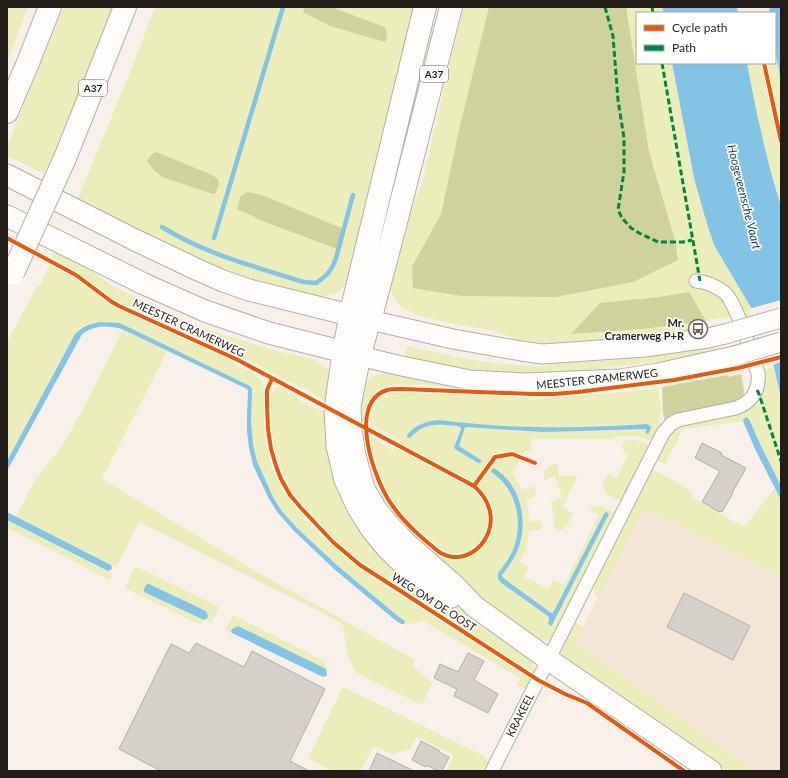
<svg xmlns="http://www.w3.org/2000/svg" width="788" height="778" viewBox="0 0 788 778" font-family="Lato,sans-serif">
  <rect width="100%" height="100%" fill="#f9f1e9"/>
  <path fill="#f3e6d7" d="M644 507 781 576V771H755L576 643 583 627Z"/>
  <path fill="#ebedbb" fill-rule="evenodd" d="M7 7H28L7 62Z
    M64 7H114L104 35 44 174 7 156V146Z
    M155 7H304L303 12 385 42 387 35 385 27 331 7H415L350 277 344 286 335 294 313 298 222 271 77 201 133 65ZM262 195 344 229 337 249 301 235Z
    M463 7H662L664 13H637V63H672L694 178 714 245 753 311 757 321 745 324 721 295 734 316 697 322 698 332 581 344 524 342 494 331 450 323 417 315 400 306 397 303 392 293 390 283 408 210 414 202 422 183Z
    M775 46 781 83V131L766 63H775Z
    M747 63H761L781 154V206C766 159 756 111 747 63Z
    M56 249 79 261 112 286 195 325 237 339 281 352 313 359 327 369 331 378V415L416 579 531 656V658L534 667V673L385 578 354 556 328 533 303 507 292 493 282 471 275 450 271 430 270 397 273 391 278 386 299 398 298 400 327 413V403L302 386 301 388 238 354 237 356 123 304 105 293 74 270 52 257Z
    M50 264 67 273 81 282 110 304 123 311 234 362 233 363 253 373 262 381 264 389V417L266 444 273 471 282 488 298 511 317 532 353 564 379 582 532 680 528 687 525 689 517 685 520 678 435 628 423 620 407 625 404 623 405 621 399 617 338 566 297 528 281 510 273 497 257 461 253 444 251 421 252 393V389L250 386 128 327 95 322 90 323 81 327 75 334 7 461V342L37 286H40Z
    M123 329 167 351 102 479 257 572 415 660 413 666 432 683 422 705 357 673 347 655 343 624 323 613 139 522 116 567 16 517 35 480 63 445 84 407Z
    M407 346 460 358 494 363 540 367 571 361H602L660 355 712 348 720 349V351C681 358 643 364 603 368 590 370 577 372 564 373 510 376 457 369 404 358Z
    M774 367 781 399V486L761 446 749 419H744L743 421 683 429 665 464 660 462 656 457 675 426 738 411 761 370Z
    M390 372 475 388C454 387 432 385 411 385 403 385 394 384 387 386 359 396 361 431 366 453L362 454 358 422 363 388 367 382 372 377 379 374Z
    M659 388 661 415 659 416 660 432 655 441H651L638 436H615V439H531V450L525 452 521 455 513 452 493 454 476 479 471 481 395 441 396 437 371 426 372 413 376 403 383 396 394 393 459 394 530 398H553L623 392ZM439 420C462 422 486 426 509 427 555 429 601 426 647 424L650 426 651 430 647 434 646 429 582 431 542 432 465 427 459 446 478 463 455 449C453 443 458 435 461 429L460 427 457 426C438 424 427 423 411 436L410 431C419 424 427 421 439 420Z
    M371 436 393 451V446L472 489C474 491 477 493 479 495 493 510 490 534 474 547 468 552 459 555 451 553 442 551 435 544 428 538 422 534 416 529 412 524 389 501 375 469 370 437Z
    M626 440C635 440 646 440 651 449L622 501C618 500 616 498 612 497 601 490 602 484 607 474L617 478 628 454 625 452 622 447Z
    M513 456 519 459 518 463 512 473 523 490 533 486 537 495 526 500 529 511 530 522 541 521V530H529C528 542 525 552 520 562L529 567 524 577 549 589 554 580 564 585 599 515 590 510C596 502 610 508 616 515L553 637 549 640 539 641 484 602 410 538 413 535C424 544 436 558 451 560 460 562 470 558 477 553 501 535 499 506 479 486V482L495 459 497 458ZM492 472C497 476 505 479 510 483 514 486 516 492 517 497 524 516 523 535 516 554 513 562 504 569 502 577L550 612 552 613 554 611 609 514 552 625 550 626 549 617 500 582C498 579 497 576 498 573 499 571 502 568 504 566 507 562 510 557 512 552 524 525 518 489 492 472Z
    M558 463 559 476H578L562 507 573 513C569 521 565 536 555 528L551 501 562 498 555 476 544 480C542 470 549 464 558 463Z
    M656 471 684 487 691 492 693 498 711 509 744 527 775 488 781 500V576L644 508 598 598C593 594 593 585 594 579L648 472Z
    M7 520 113 574 109 580 70 559 7 528Z
    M135 566 219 607 211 623 204 620 207 618 206 611 149 584H147L144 589 203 619 201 625 125 588Z
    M233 615 321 659 331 672 238 626 231 631 232 633 225 630Z
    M573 621 583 627 576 643 755 771H727L562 658 561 646Z
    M343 687 484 756 488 762 484 771H446L454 755 417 737 410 749 392 754 373 746 361 771H332L308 758Z"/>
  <path fill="#d0d29b" d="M304 7H331L385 27 387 35 385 42 330 26 303 12Z
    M489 7H626L649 152 675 240 678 260 633 282 556 297 462 296 413 288 412 267 441 214 459 130Z
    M156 152 210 174 218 179 219 184 216 193 213 194 162 177 152 168 147 161 151 155Z
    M247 192 262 195 344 229 340 245 337 249 265 222 237 209 240 197Z
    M689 292 706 321 642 329 571 334 600 303 659 297Z
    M741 374 744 389 743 400 665 426 664 415H663L662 387 728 375 729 377Z"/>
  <path fill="#83c4e6" d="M662 7H737L738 13H664Z
    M769 7H781V83L775 46V13H770Z
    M672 63H747C756 111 766 159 781 206V399L774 367 753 311 714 245 707 224 694 178Z
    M101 322 119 323 128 327 250 386 252 389V393L251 421 253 444 257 461 273 497 281 510 297 528 338 566 399 617 405 621 404 624H401L395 620 334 569 293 530 278 513 269 499 253 465 249 448 247 431V415L248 391 247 389 122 329C108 325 91 325 81 336L7 471V461L75 334C83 326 90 323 101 322Z
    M746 417 749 419 761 446 781 486V500L755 449 743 421 744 419Z
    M439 420C473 424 506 427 540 427 576 428 612 426 647 424L650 426 651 427 649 433 647 434 646 433V429L582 431 542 432 465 427 459 446 481 460V462L480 463H478L455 449 454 447 461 429 460 427 457 426C438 424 424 422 410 438L407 437V435C415 425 426 421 439 420Z
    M494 468C500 472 506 477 510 483 525 502 526 533 516 554 512 562 507 568 502 575V577L550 612 552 613 554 611 605 512H606L609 514 552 625 550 626 548 623 549 620V617L500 582C498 579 497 577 498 573 499 571 501 570 502 568 506 563 509 558 512 552 524 525 518 489 491 472L492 469Z
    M7 512 111 565 112 567 111 570 108 571 7 520Z
    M147 584H149L206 611 208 616 207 618 204 620 144 592V589Z
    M238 626 326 669 327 675 326 676 323 677 232 633 231 632 232 629Z"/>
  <path fill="#f9f1e9" d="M781 300V362L772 365 749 309Z"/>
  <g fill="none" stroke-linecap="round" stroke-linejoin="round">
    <path stroke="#83c4e6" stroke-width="4.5" d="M162 227C205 254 256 267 304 282L316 283C327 276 332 270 336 258L353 195
      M214 238 283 7"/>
  </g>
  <path fill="#d6d0ca" stroke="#b3ada8" d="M702 443 722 453 721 455 746 468 732 493H733L722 512 719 511V512L702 502 720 471 695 458Z
    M684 593 750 626 733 660 667 627Z
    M196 643 244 667 252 651 325 689 290 761 309 771H161L119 749 171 644 189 653Z
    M468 653 484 661 474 680 498 694 488 713 454 696 457 689 434 678 440 664 458 672Z
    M421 741 440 751 439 752 449 757 442 771H439L426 765V767L412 760Z
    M377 753 414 771H369Z"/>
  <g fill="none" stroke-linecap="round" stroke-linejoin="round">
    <g stroke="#b4aea8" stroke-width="15">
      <path id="street" d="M492 771 663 433 671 424 678 420 736 408C752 402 760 390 758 373 752 356 737 303 724 292 716 286 706 282 696 281"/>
    </g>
    <g stroke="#b4aea8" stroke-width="21">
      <path id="secondary" d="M370 320 453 339 521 351 542 354 645 347 708 338 725 334
        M360 356 397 365 470 380 524 383 620 379 658 373 734 356"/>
    </g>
    <g stroke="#b4aea8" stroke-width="23">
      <path id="primary" d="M7 175 135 240 198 270 223 281 249 290 370 320 360 356 350 406 351 429 355 455 364 489 376 509 389 525 407 544 455 586 474 606 549 660 711 771
        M7 216 144 284 205 311 269 333 360 356
        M350 316 343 352 335 410 337 446 345 480 358 508 372 530 385 546 399 560 445 594 451 597"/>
    </g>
    <g stroke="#b4aea8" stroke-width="24">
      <path id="highway" d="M7 112 27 65 50 7
        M65 158 87 103 125 7
        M350 316 425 7
        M370 320 394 230 451 7"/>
    </g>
    <use href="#street" stroke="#fefdfc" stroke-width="13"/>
    <use href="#secondary" stroke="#fefdfc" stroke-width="19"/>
    <use href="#primary" stroke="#fefdfc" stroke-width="21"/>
    <use href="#highway" stroke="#fefdfc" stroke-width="22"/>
    <g stroke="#b4aea8" stroke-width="21" stroke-linecap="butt">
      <path id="secondary-bridge" d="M725 334 781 318
        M734 356 781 342"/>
    </g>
    <g stroke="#b4aea8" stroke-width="24" stroke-linecap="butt">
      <path id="highway-bridge" d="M13 273 65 158"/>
    </g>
    <use href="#secondary-bridge" stroke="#fefdfc" stroke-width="19"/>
    <use href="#highway-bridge" stroke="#fefdfc" stroke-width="22"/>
    <path stroke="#00873e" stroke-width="3" stroke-dasharray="6 3" stroke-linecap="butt" d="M605 7 613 36 618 100 624 138V172L618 210 622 218 631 228 639 233 658 242H683L692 240
      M652 7 653 13
      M662 63 700 281
      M757 390 759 394 781 461"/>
    <g stroke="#fff" stroke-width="6">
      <path id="cycleway" d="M764 63 781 141
        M7 238 76 275 112 302 119 306 238 360 474 486C482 493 488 501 490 512 496 540 466 569 439 552 422 538 405 524 392 505 375 482 346 403 387 390 392 389 397 389 402 389L532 394H554L578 392 674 380 738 368 781 357
        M272 379 267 390V404L268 429 271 449 276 466 281 479 290 495 301 508 333 542 360 565 399 590 538 680 565 694 587 703 684 771
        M474 486 495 457 512 454 535 463"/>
    </g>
    <use href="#cycleway" stroke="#e8590c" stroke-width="4"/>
  </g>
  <defs>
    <g id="bus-ring" transform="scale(1)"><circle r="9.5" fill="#fff" stroke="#6d6761" stroke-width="1.5"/><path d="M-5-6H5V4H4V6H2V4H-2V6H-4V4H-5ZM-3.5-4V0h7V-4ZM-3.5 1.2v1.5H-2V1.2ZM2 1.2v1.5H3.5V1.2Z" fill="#6d6761"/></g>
  </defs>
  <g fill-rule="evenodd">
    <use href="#bus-ring" x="698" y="329"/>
  </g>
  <g text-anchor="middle" stroke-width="3.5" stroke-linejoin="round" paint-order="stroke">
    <g fill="#fff" stroke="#64615d" stroke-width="1">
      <rect x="420" y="66" width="28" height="16" rx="3"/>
      <rect x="79" y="80" width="28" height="16" rx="3"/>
    </g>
    <g font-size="10" font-weight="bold" fill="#221d18">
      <text x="434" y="78">A37</text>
      <text x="93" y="92">A37</text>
    </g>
    <g font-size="11" font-weight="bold" fill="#221d18" stroke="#fff" text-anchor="end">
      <text x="684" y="327">Mr.<tspan x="684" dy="13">Cramerweg P+R</tspan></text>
    </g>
    <g font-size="11" fill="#221d18" stroke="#fff">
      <text transform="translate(189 328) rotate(25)" y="4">MEESTER CRAMERWEG</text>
      <text transform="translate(597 379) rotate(-6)" y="4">MEESTER CRAMERWEG</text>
      <text transform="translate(434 602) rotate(33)" y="4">WEG OM DE OOST</text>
      <text transform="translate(520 715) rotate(-63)" y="4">KRAKEEL</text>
    </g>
    <g font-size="12" font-style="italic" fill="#163f55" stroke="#fff">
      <text transform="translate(744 197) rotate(76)" y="4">Hoogeveensche Vaart</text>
    </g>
  </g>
  <rect width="788" height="778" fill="none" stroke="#221d18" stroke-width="16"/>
  <rect x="636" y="12" width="140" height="52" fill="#ffffff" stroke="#a7a5a3"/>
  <rect x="644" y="25" width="20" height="6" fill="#e8590c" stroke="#a7a5a3"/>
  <text x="672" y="32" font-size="12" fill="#221d18">Cycle path</text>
  <rect x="644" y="45" width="20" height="6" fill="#00873e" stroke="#a7a5a3"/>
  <text x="672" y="52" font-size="12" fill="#221d18">Path</text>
</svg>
